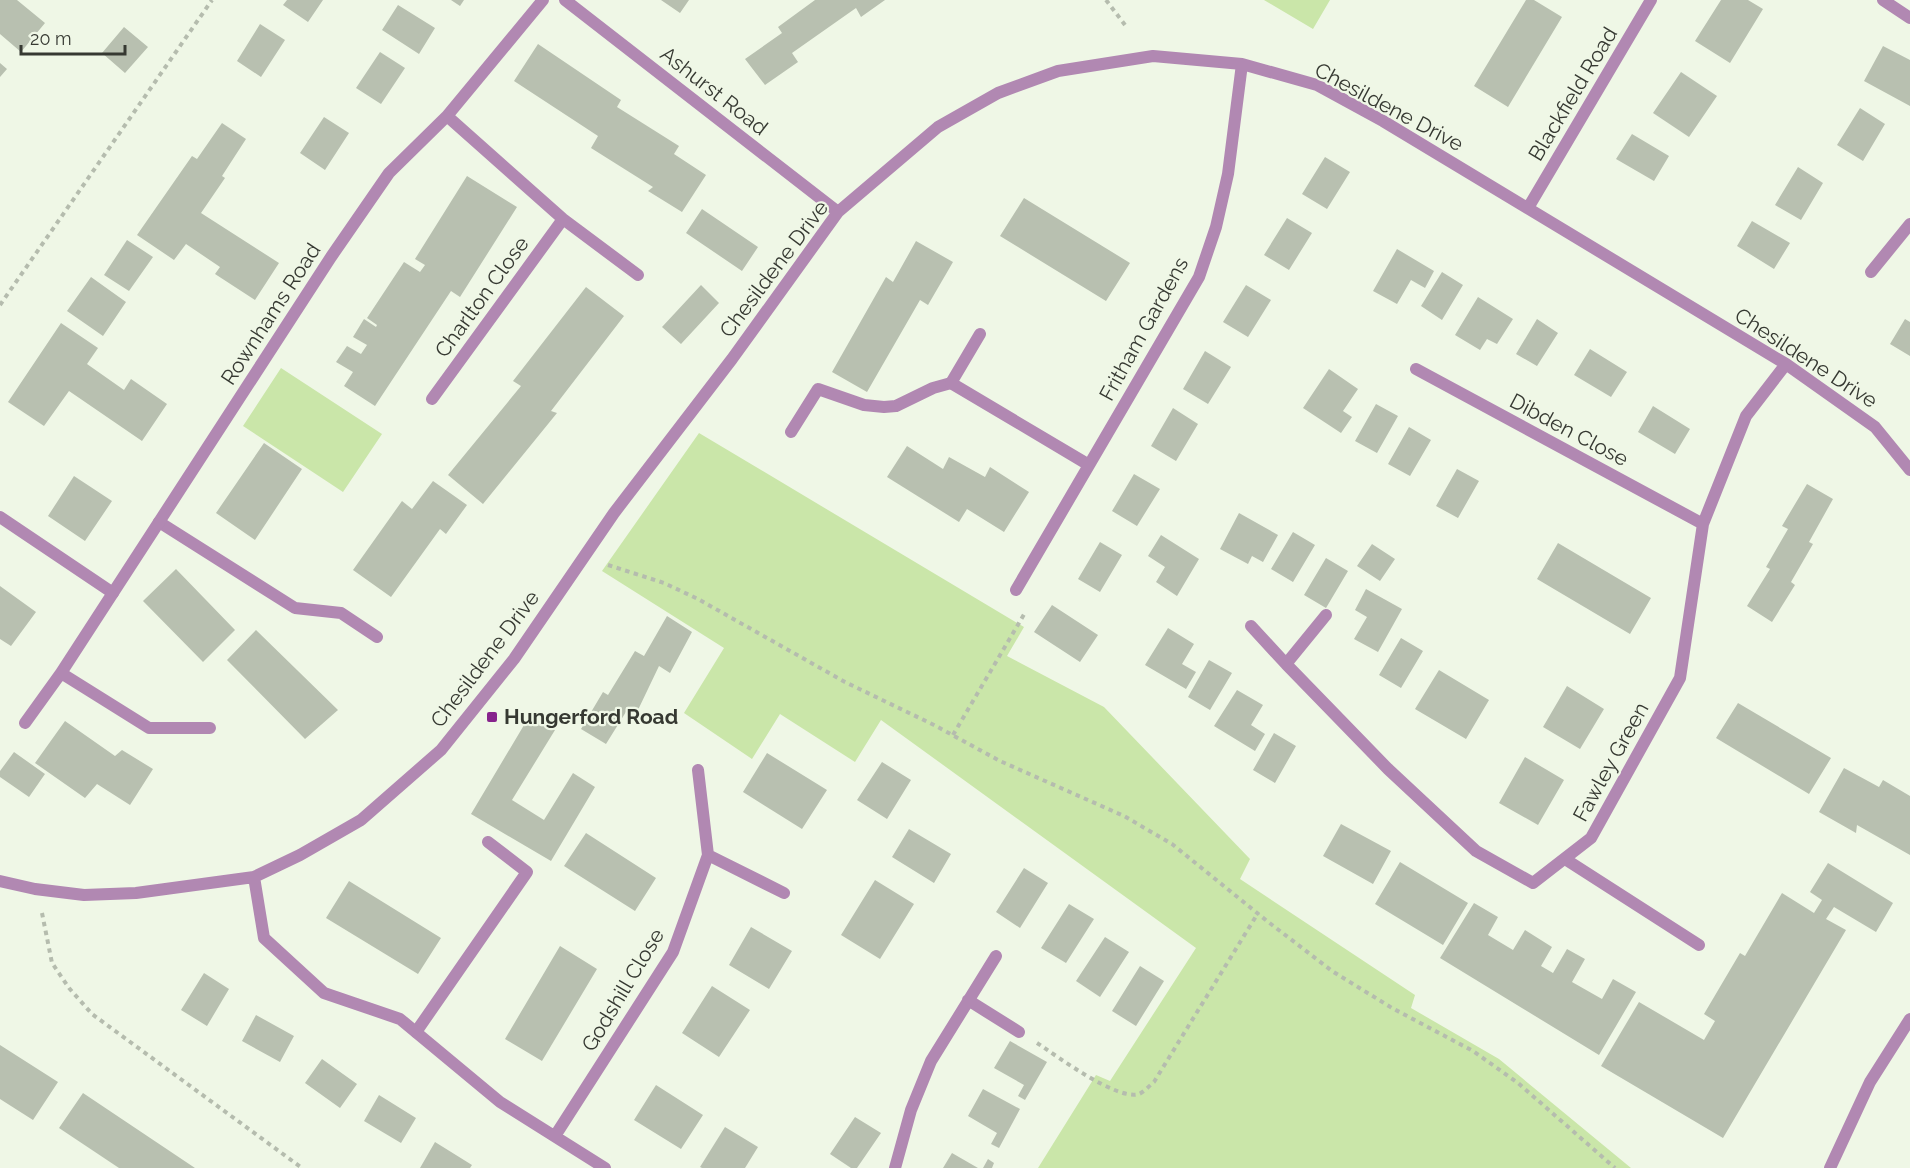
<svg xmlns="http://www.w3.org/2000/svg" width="1910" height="1168" viewBox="0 0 1910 1168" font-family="Raleway,sans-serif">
  <rect width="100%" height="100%" fill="#eff7e6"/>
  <path fill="#cae6a9" d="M1264 0H1330L1313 29Z
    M281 368 382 434 343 492 243 426Z
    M699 433 1024 627 1007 656 1104 707 1250 859 1240 879 1415 995 1411 1008 1499 1059 1631 1168H1038L1096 1075 1110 1081 1196 948 881 720 855 762 780 714 752 759 684 713 724 648 602 571Z"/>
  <path fill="#b8c0b0" d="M0 0H17L45 23 21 52 0 34Z
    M287 0H323L308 22 283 5Z
    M451 0H464L460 6Z
    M661 0H689L680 13Z
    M815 0H885L861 17 856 8 792 53 798 62 765 85 745 59 782 33 778 27Z
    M1526 0H1534L1562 17 1508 107 1474 86Z
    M1721 0H1748L1763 9 1730 63 1695 41Z
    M398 5 435 28 419 54 382 30Z
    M260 24 285 40 261 77 237 61Z
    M124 27 148 47 125 73 102 53Z
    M538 44 621 100 617 107 679 146 674 154 706 175 682 212 648 191 653 187 591 148 598 136 514 81Z
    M1883 46 1910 60V106L1864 81Z
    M380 52 405 68 381 104 356 88Z
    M0 63 7 69 0 77Z
    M1681 72 1717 96 1689 137 1653 113Z
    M1860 108 1885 124 1863 161 1837 145Z
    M324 117 349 133 325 170 300 153Z
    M222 123 246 139 222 176 225 178 201 213 279 263 255 300 215 274 220 267 186 244 174 260 137 235 192 156 197 159Z
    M1632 134 1669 156 1654 181 1616 159Z
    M1325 157 1350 172 1327 209 1302 194Z
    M1798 167 1823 183 1801 220 1775 205Z
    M467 176 517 207 460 297 451 291 375 406 344 386 353 372 336 362 347 346 361 354 367 345 353 337 364 319 376 327 377 325 367 318 404 262 420 272 425 265 415 259Z
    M1024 198 1130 263 1106 301 1000 236Z
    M702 209 758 247 742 271 686 233Z
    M1287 218 1312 233 1289 270 1264 255Z
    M1752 221 1790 243 1774 269 1737 246Z
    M127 240 153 257 129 291 104 275Z
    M916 241 953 262 928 305 920 300 867 392 832 372 886 277 893 282Z
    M1397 249 1434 271 1425 288 1411 280 1397 304 1373 291Z
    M1442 272 1463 285 1442 320 1421 306Z
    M91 277 126 302 103 336 67 311Z
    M701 285 719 303 681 344 662 327Z
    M1246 285 1271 300 1248 337 1223 322Z
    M586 287 624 316 551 411 557 413 483 504 448 475 521 386 513 381Z
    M1478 297 1513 319 1497 344 1487 339 1480 350 1455 335Z
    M1537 319 1558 333 1537 366 1516 354Z
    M1905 319 1910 322V356L1890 344Z
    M61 323 98 348 87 364 124 390 131 379 167 404 142 441 69 391 44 426 8 402Z
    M1590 349 1627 372 1611 397 1574 375Z
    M1205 351 1231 367 1208 404 1183 389Z
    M1329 369 1358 389 1343 411 1352 417 1341 433 1303 408Z
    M1376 404 1398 416 1377 453 1355 441Z
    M1653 406 1690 429 1675 454 1638 432Z
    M1173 408 1198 424 1176 461 1151 446Z
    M1409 427 1431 440 1410 476 1388 464Z
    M264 443 302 469 255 540 216 513Z
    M907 446 943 469 949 457 985 477 990 467 1029 492 1004 532 967 509 959 522 887 477Z
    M1457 469 1479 481 1458 518 1436 506Z
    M1134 474 1160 489 1137 526 1112 511Z
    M74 476 112 501 85 541 48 516Z
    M433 481 467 505 446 534 440 529 391 597 353 570 402 501 412 509Z
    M1807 484 1833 499 1809 542 1813 544 1791 582 1795 585 1772 622 1747 606 1770 569 1766 567 1788 529 1782 526Z
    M1239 513 1278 535 1263 562 1252 556 1248 564 1220 549Z
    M1293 532 1315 545 1293 582 1271 569Z
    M1161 535 1199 559 1177 596 1156 582 1165 567 1148 556Z
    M1100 542 1122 555 1100 592 1078 579Z
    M1558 543 1651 598 1630 634 1537 579Z
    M1372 544 1395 559 1380 581 1357 566Z
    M1326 558 1348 571 1326 608 1304 595Z
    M176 569 235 630 203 662 143 601Z
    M0 586 36 612 11 646 0 639Z
    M1366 589 1402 609 1378 652 1354 639 1367 617 1355 610Z
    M1052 605 1098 635 1080 662 1034 632Z
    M667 616 692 632 670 673 659 666 637 712 629 707 606 744 581 729 603 692 608 695 635 651 644 656Z
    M1168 628 1194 644 1182 664 1196 672 1186 689 1145 665Z
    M256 630 338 710 305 739 227 660Z
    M1401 638 1423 651 1401 688 1379 675Z
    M1209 660 1232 673 1210 710 1188 697Z
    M1439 670 1489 700 1466 739 1415 709Z
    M1567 686 1604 709 1580 749 1543 727Z
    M1237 690 1263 705 1251 725 1265 734 1255 751 1214 726Z
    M1738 703 1831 758 1809 794 1716 738Z
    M530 715 555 730 512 800 544 820 573 773 595 787 551 861 471 814Z
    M65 721 115 756 122 750 153 769 130 805 97 784 85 798 35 763Z
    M1274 733 1296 746 1275 783 1253 770Z
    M14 752 45 774 29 797 0 777V771Z
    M767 753 827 790 802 829 743 792Z
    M1525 757 1564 780 1538 825 1499 803Z
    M882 762 911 780 887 819 857 800Z
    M1844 768 1879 787 1883 780 1910 796V855L1857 825 1856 833 1819 812Z
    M1341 824 1391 851 1373 884 1323 856Z
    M909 829 951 854 934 883 892 857Z
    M586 833 656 878 635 911 564 866Z
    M1400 862 1468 903 1443 945 1375 904Z
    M1828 863 1893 903 1876 932 1834 907 1826 919 1846 930 1723 1138 1601 1066 1639 1002 1704 1040 1715 1021 1704 1014 1740 953 1745 956 1782 893 1814 913 1822 900 1810 892Z
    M1024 868 1048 883 1020 928 996 912Z
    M875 880 914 904 880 959 841 935Z
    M349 881 441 938 418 974 326 918Z
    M1474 903 1498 917 1488 935 1513 950 1525 930 1552 947 1541 966 1553 973 1567 949 1585 959 1572 982 1602 999 1613 979 1636 992 1599 1055 1440 958Z
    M1069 904 1094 919 1066 963 1041 948Z
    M751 927 792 951 769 989 729 965Z
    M1105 937 1129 952 1100 997 1076 981Z
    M560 946 597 969 542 1061 505 1039Z
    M1140 966 1164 981 1136 1026 1112 1011Z
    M204 973 229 989 207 1026 181 1010Z
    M712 986 750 1010 719 1057 682 1033Z
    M256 1015 294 1036 280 1062 242 1041Z
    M1010 1041 1047 1062 1025 1100 1018 1096 1024 1085 994 1068Z
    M0 1045 58 1082 33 1120 0 1099Z
    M322 1059 357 1084 340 1108 305 1083Z
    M656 1085 703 1115 681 1149 634 1120Z
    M983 1089 1020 1109 999 1148 991 1144 997 1133 968 1116Z
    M83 1093 195 1168H119L59 1128Z
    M379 1095 416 1118 401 1143 364 1121Z
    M855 1117 881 1133 857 1168H851L830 1154Z
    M725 1127 758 1147 745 1168H702L700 1167Z
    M435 1142 472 1165 470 1168H420Z
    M952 1153 978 1168H943Z
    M988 1159 994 1163 992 1168H983Z"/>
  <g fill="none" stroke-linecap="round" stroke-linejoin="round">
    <path stroke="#b5bcae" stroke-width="4" stroke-dasharray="4.5 4.5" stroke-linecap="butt" d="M1106 0 1125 25
      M0 305 212 0
      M608 565 664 583 698 599 845 682 934 725 1000 761 1124 816 1172 844 1267 921 1332 971 1392 1008 1473 1051 1518 1083 1615 1168
      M953 735 1026 611
      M42 913 52 963 69 988 92 1014 302 1168
      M1037 1043C1057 1056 1117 1101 1139 1094 1144 1092 1150 1085 1154 1082L1258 913"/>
    <path stroke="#b188b2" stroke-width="12" d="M791 432 818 389 864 405 884 407 896 406 933 388 951 383
      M0 517 113 593
      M159 522 295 608 341 613 377 637
      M1565 859 1699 945
      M416 1032 527 872 488 842"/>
    <path stroke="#b188b2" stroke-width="12" d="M565 0 838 212
      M1883 0 1910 18
      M447 116 563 219 638 275
      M1528 208 1651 0
      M1871 272 1910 224
      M980 334 951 383 1089 465
      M1416 369 1703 524
      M432 399 563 219
      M1016 590 1199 277 1216 227 1228 174 1242 64
      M1251 626 1286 664 1388 769 1476 851 1533 883 1591 838 1680 678 1703 524 1746 416 1786 364
      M1286 664 1326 615
      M61 673 149 728H210
      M25 723 61 673 331 257 389 173 447 116 543 0
      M708 855 784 893
      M254 877 264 938 324 993 400 1019 500 1102 605 1168
      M0 881 35 889 84 895 136 893 254 877 300 855 361 820 441 750 514 659 614 513 732 359 838 212 938 127 998 93 1058 71 1153 56 1242 64 1317 85 1383 121 1786 364 1875 427 1910 470
      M968 1000 1019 1032
      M555 1136 673 952 708 855 698 770
      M895 1168 911 1110 931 1061 996 956
      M1830 1168 1870 1082 1910 1019"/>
  </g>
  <rect fill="#86238c" stroke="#eff7e6" stroke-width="2" x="486" y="711" width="12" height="12" rx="3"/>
  <g text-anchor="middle" stroke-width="4.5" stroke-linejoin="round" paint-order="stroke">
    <g font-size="21" fill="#363932" stroke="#eff7e6">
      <text transform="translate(714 91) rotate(38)" y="7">Ashurst Road</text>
      <text transform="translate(1573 94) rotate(-59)" y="7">Blackfield Road</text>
      <text transform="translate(1389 107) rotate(28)" y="7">Chesildene Drive</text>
      <text transform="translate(774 269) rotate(-53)" y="7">Chesildene Drive</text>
      <text transform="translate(482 297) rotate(-54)" y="7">Charlton Close</text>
      <text transform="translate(271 314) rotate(-57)" y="7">Rownhams Road</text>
      <text transform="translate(1144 329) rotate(-61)" y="7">Fritham Gardens</text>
      <text transform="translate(1806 358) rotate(33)" y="7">Chesildene Drive</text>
      <text transform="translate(1569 430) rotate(28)" y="7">Dibden Close</text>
      <text transform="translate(485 659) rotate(-53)" y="7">Chesildene Drive</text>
      <text transform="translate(1611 762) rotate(-61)" y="7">Fawley Green</text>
      <text transform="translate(623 990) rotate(-59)" y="7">Godshill Close</text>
    </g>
    <g font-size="21" font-weight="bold" fill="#363932" stroke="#eff7e6" text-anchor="start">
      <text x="504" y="724">Hungerford Road</text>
    </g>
  </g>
  <path d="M21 45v9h104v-9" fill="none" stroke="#363932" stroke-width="3"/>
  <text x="30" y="45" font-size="18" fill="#363932" stroke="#eff7e6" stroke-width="4.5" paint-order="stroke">20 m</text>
</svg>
